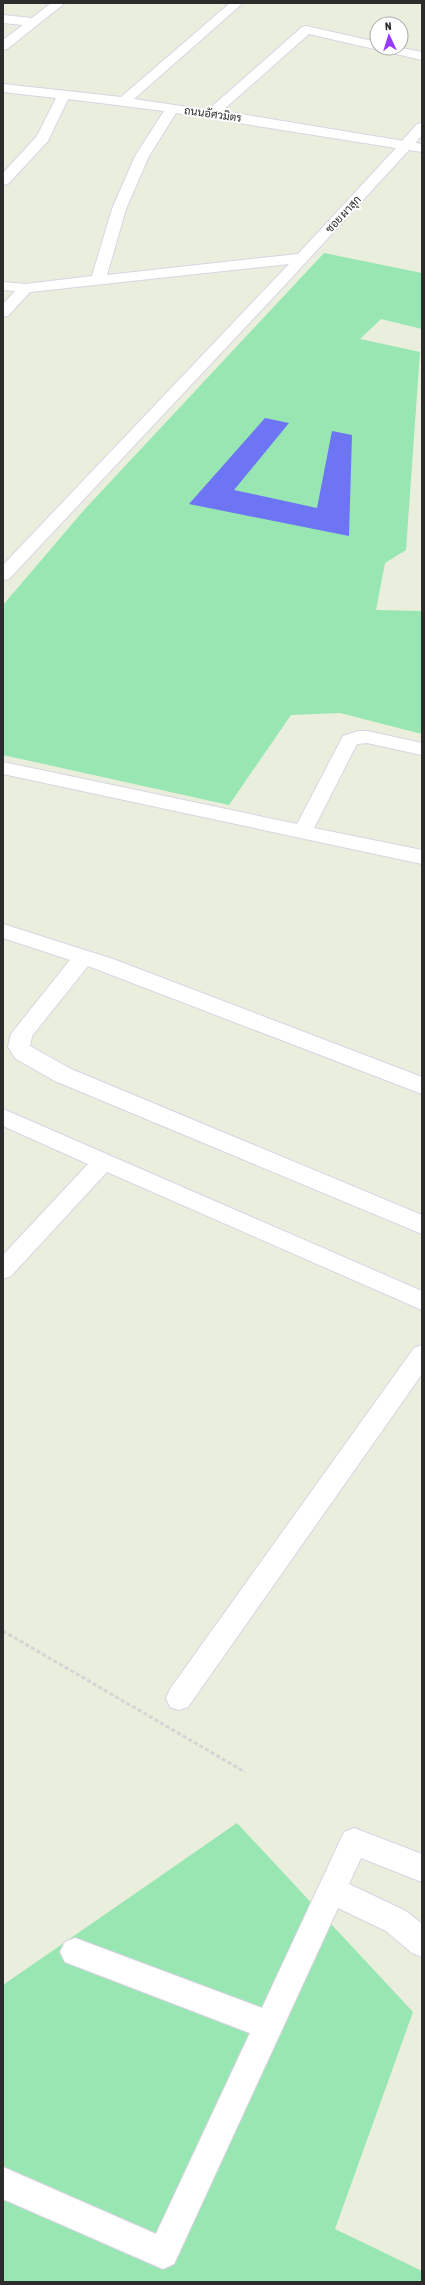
<svg xmlns="http://www.w3.org/2000/svg" width="425" height="2285" viewBox="0 0 425 2285" font-family="'Asap Condensed',Sarabun,sans-serif">
  <rect width="100%" height="100%" fill="#eaeedd"/>
  <path fill="#98e6b2" d="M324 253 422 273V329L381 319 360 339 420 352 406 550 385 563 376 610 422 611V734L340 713 291 715 229 805 3 755V605L84 510Z
    M237 1823 413 2012 335 2229 422 2271V2282H3V1985Z"/>
  <path fill="#6d75f4" d="M265 418 289 423 234 490 317 508 332 431 352 435 349 536 189 504Z"/>
  <g fill="none" stroke-linecap="round" stroke-linejoin="round">
    <g stroke="#dbd3e5" stroke-width="2">
      <path id="minor" d="M51 3H65L7 49 3 50V40L23 25 3 23V15L32 18Z
        M230 3H243L134 99 208 110 302 27 306 26 377 42V48H401L422 52V60L309 34 222 111 422 144V152L409 150 284 286 9 579 3 580V565L289 264 30 292 8 316 3 317V304L15 291 3 290V282L26 284 92 276 112 209 135 156 164 111 68 99 48 141 8 184 3 185V173L37 136 56 98 3 92V84L121 97ZM176 113 396 148 298 254 107 275 126 209 149 156Z
        M358 731H367L422 743V755L367 743 357 744 314 828 422 850V864L3 774V762L297 824 343 736Z
        M3 924 113 959 422 1077V1094L88 966 32 1036 30 1046 71 1069 422 1215V1234L55 1081 16 1059 8 1047 11 1034 70 960 3 938Z
        M3 1109 422 1291V1310L107 1172 11 1276 3 1279V1255L88 1164 3 1126Z
        M422 1345V1374L188 1707 179 1710 170 1707 166 1698 170 1689 414 1348Z
        M354 1828 422 1854V1882L361 1858 349 1884 406 1911 422 1924V1957L412 1953 386 1931 338 1908 174 2264 163 2269 3 2199V2167L156 2234 250 2033 65 1962 60 1952 65 1942 75 1938 262 2008 344 1832Z"/>
    </g>
    <g stroke="#dbd3e5" stroke-width="2">
      <path id="tertiary" d="M422 123V135L411 148H401L399 145 401 142 417 124Z"/>
    </g>
    <path stroke="#d5d5d5" stroke-width="3" stroke-dasharray="4 2.5" stroke-linecap="butt" d="M3 1631 245 1772"/>
    <use href="#minor" fill="#fff" fill-rule="evenodd"/>
    <use href="#tertiary" fill="#fff" fill-rule="evenodd"/>
  </g>
  <g text-anchor="middle" stroke-width="4" stroke-linejoin="round" paint-order="stroke">
    <g font-size="11" fill="#2c2c2c" stroke="#fff">
      <text transform="translate(213 114) rotate(8)" y="4">ถนนอัศวมิตร</text>
      <text transform="translate(343 214) rotate(-47)" y="4">ซอย ผาสุก</text>
    </g>
  </g>
  <rect width="425" height="2285" fill="none" stroke="#2c2c2c" stroke-width="8"/>
  <g transform="translate(389 36) rotate(356)"><circle r="19" fill="#ffffff" stroke="#ababab"/>
  <path d="M0-3L7 15L0 10L-7 15Z" fill="#9939ff"/>
  <text y="-6" font-size="11" font-weight="bold" text-anchor="middle" fill="#2c2c2c">N</text>
  </g>
</svg>
